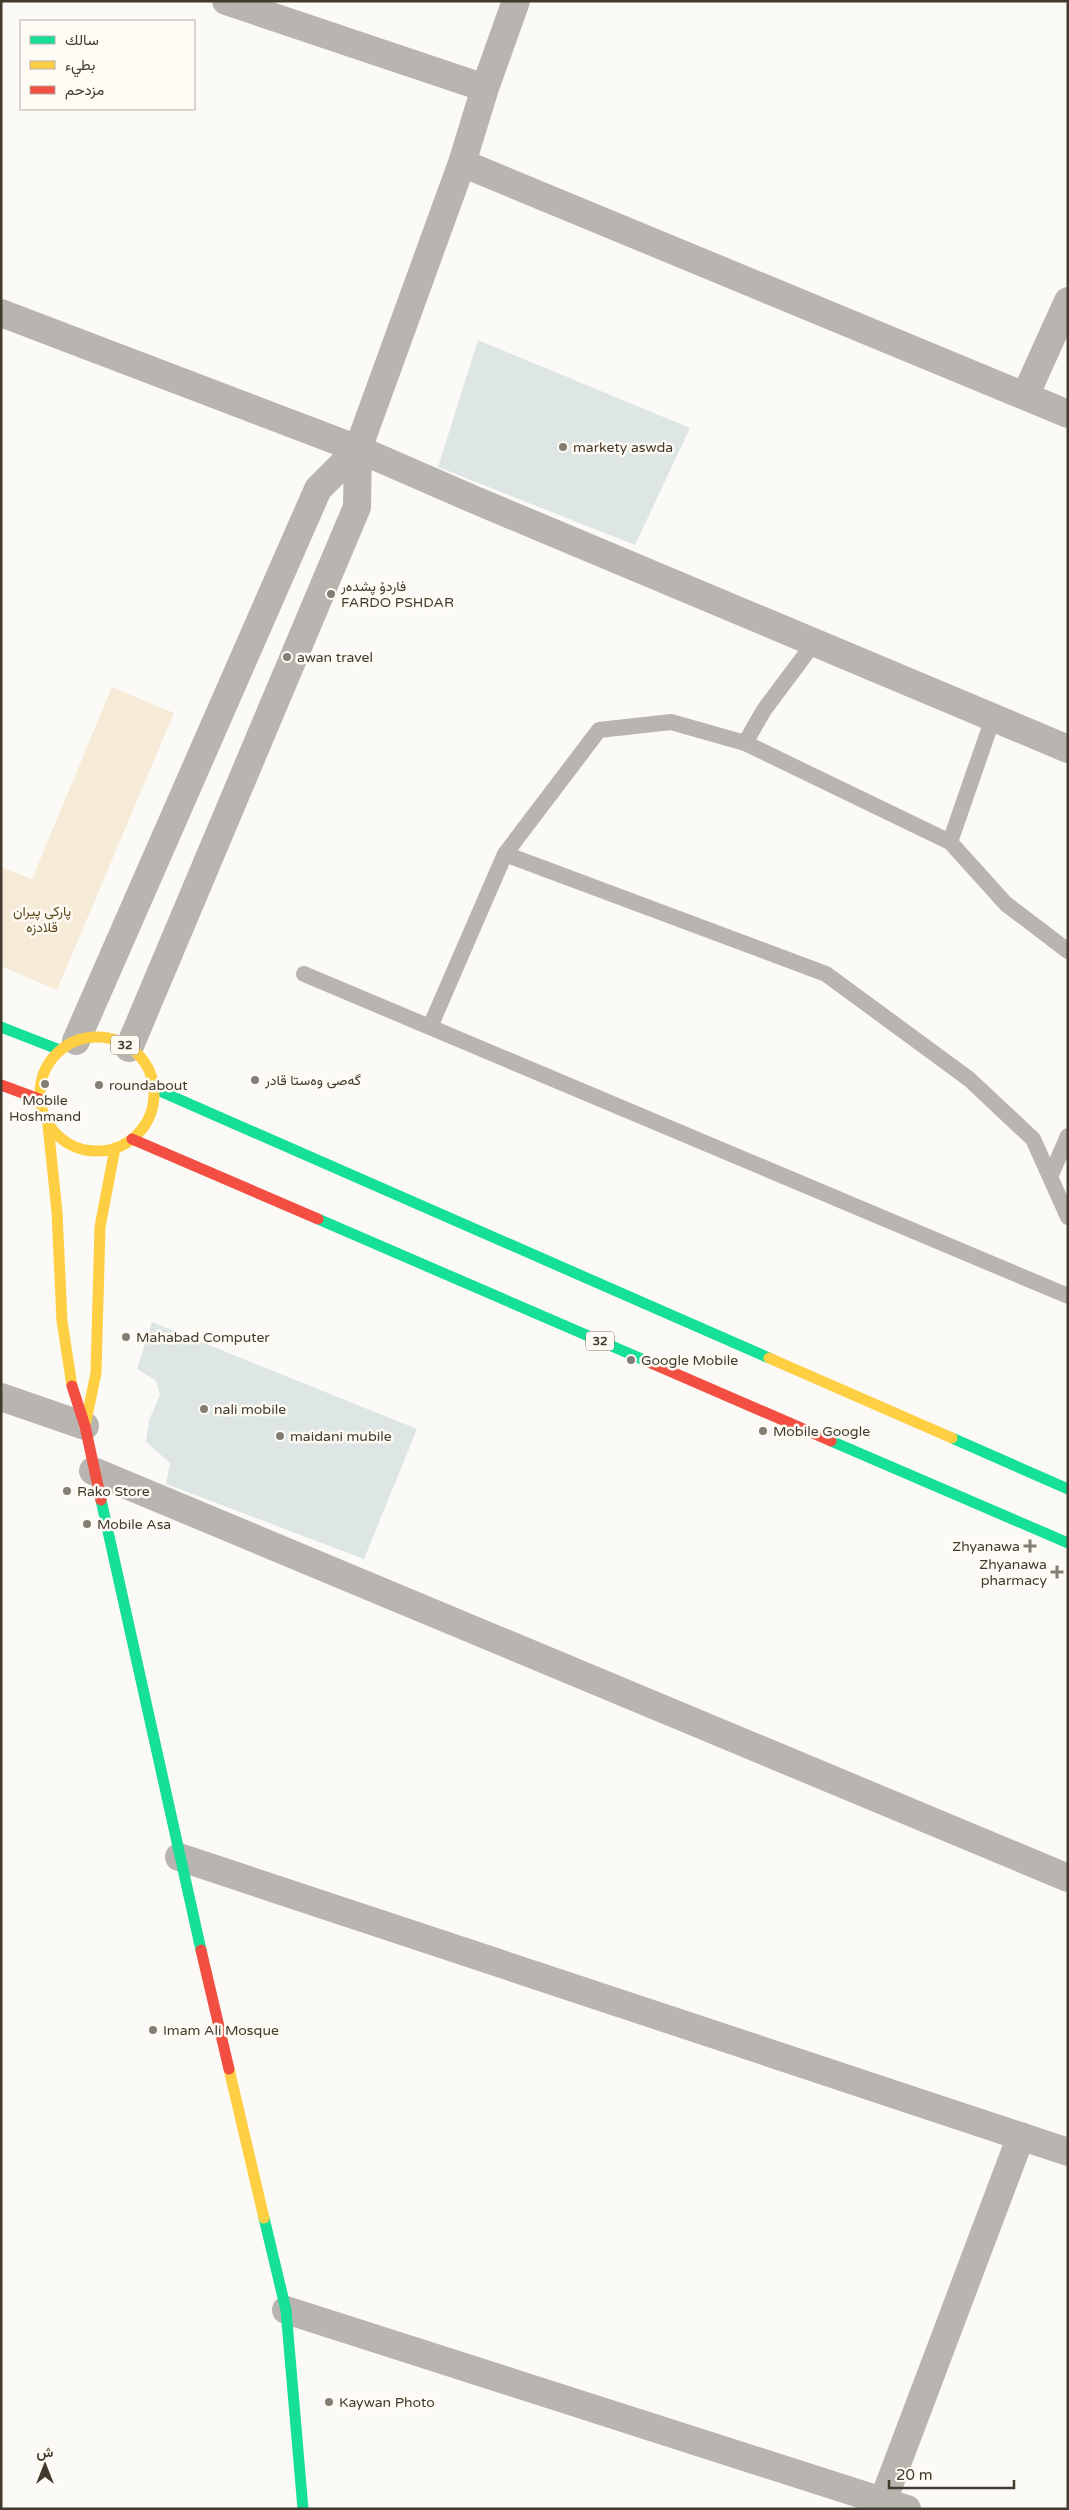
<svg xmlns="http://www.w3.org/2000/svg" width="1069" height="2510" viewBox="0 0 1069 2510" font-family="'Varela Round',Vazirmatn,sans-serif">
  <rect width="100%" height="100%" fill="#fcfaf7"/>
  <path fill="#f6ebd7" d="M112 687 174 713 57 990 1 966V867L32 879Z"/>
  <path fill="#dee6e5" d="M478 340 690 428 635 545 438 467Z
    M152 1322 417 1429 364 1559 166 1484 170 1463 146 1442 149 1420 160 1395 156 1381 137 1369Z"/>
  <g fill="none" stroke-linecap="round" stroke-linejoin="round">
    <path stroke="#b8b4b0" stroke-width="16" d="M993 718 950 842 1006 904 1068 951
      M745 743 950 842
      M505 854 826 974 969 1079 1033 1139 1068 1217
      M304 974 1068 1296
      M430 1027 505 854 599 730 671 722 745 743 764 710 814 643
      M1050 1177 1068 1136"/>
    <path stroke="#b8b4b0" stroke-width="28" d="M226 1 485 88
      M462 163 1068 414
      M1 313 358 449 475 500 1068 749
      M1025 396 1068 301
      M76 1041 318 489 358 449
      M129 1048 357 507 358 449 462 163 485 88 516 1
      M1 1397 85 1426
      M93 1471 1068 1878
      M179 1857 1068 2152
      M286 2310 907 2509
      M882 2509 883 2501 1021 2136"/>
    <path stroke="#16e098" stroke-width="11" d="M1 1027 60 1050
      M153 1088 769 1358
      M318 1219 651 1363
      M952 1438 1068 1489
      M831 1441 1068 1543
      M101 1500 201 1950
      M264 2218 286 2310 303 2509"/>
    <path stroke="#ffcf43" stroke-width="11" d="M40 1094a57 57 0 1 1 114 0a57 57 0 1 1-114 0Z
      M48 1125 57 1212 62 1321 72 1386
      M769 1358 952 1438
      M85 1426 96 1373 100 1227 115 1148
      M229 2069 264 2218"/>
    <path stroke="#f24e42" stroke-width="11" d="M1 1085 39 1099
      M132 1139 318 1219
      M651 1363 831 1441
      M72 1386 85 1426 101 1500
      M201 1950 229 2069"/>
  </g>
  <g fill="#837e74" stroke="#fffbf4" stroke-width="2">
    <circle cx="563" cy="447" r="5"/>
    <circle cx="331" cy="594" r="5"/>
    <circle cx="287" cy="657" r="5"/>
    <circle cx="255" cy="1080" r="5"/>
    <circle cx="45" cy="1084" r="5"/>
    <circle cx="99" cy="1085" r="5"/>
    <circle cx="126" cy="1337" r="5"/>
    <circle cx="631" cy="1360" r="5"/>
    <circle cx="204" cy="1409" r="5"/>
    <circle cx="763" cy="1431" r="5"/>
    <circle cx="280" cy="1436" r="5"/>
    <circle cx="67" cy="1491" r="5"/>
    <circle cx="87" cy="1524" r="5"/>
    <path d="M1027.5 1538.5h5v5h5v5h-5v5h-5v-5h-5v-5h5z"/>
    <path d="M1054.5 1564.5h5v5h5v5h-5v5h-5v-5h-5v-5h5z"/>
    <circle cx="153" cy="2030" r="5"/>
    <circle cx="329" cy="2402" r="5"/>
  </g>
  <g text-anchor="middle" stroke-width="5" stroke-linejoin="round" paint-order="stroke">
    <g fill="#fffbf4" stroke="#7b7569" stroke-width="1">
      <rect x="111" y="1035.5" width="28" height="19" rx="4"/>
      <rect x="586" y="1331.5" width="28" height="19" rx="4"/>
    </g>
    <g font-size="12" font-weight="bold" fill="#423b2d">
      <text x="125" y="1049">32</text>
      <text x="600" y="1345">32</text>
    </g>
    <g font-size="14" fill="#423b2d" stroke="#fffbf4" text-anchor="start">
      <text x="573" y="452">markety aswda</text>
      <text x="341" y="591">فاردۆ پشدەر<tspan x="341" dy="16">FARDO PSHDAR</tspan></text>
      <text x="297" y="662">awan travel</text>
      <text x="265" y="1085">گەصی وەستا قادر</text>
      <text x="109" y="1090">roundabout</text>
      <text x="45" y="1105" text-anchor="middle">Mobile<tspan x="45" dy="16">Hoshmand</tspan></text>
      <text x="136" y="1342">Mahabad Computer</text>
      <text x="641" y="1365">Google Mobile</text>
      <text x="214" y="1414">nali mobile</text>
      <text x="773" y="1436">Mobile Google</text>
      <text x="290" y="1441">maidani mubile</text>
      <text x="77" y="1496">Rako Store</text>
      <text x="97" y="1529">Mobile Asa</text>
      <text x="1020" y="1551" text-anchor="end">Zhyanawa</text>
      <text x="1047" y="1569" text-anchor="end">Zhyanawa<tspan x="1047" dy="16">pharmacy</tspan></text>
      <text x="163" y="2035">Imam Ali Mosque</text>
      <text x="339" y="2407">Kaywan Photo</text>
    </g>
    <g font-size="14" fill="#5e4817" stroke="#fffbf4">
      <text x="42" y="916">پارکی پیران<tspan x="42" dy="16">قلادزه</tspan></text>
    </g>
  </g>
  <rect width="1069" height="2510" fill="none" stroke="#423b2d" stroke-width="5"/>
  <rect x="20" y="20" width="175" height="90" fill="#fffbf4" stroke="#b3aea4"/>
  <rect x="30" y="36" width="25" height="8" fill="#16e098" stroke="#b3aea4"/>
  <text x="65" y="45" font-size="15" fill="#423b2d">سالك</text>
  <rect x="30" y="61" width="25" height="8" fill="#ffcf43" stroke="#b3aea4"/>
  <text x="65" y="70" font-size="15" fill="#423b2d">بطيء</text>
  <rect x="30" y="86" width="25" height="8" fill="#f24e42" stroke="#b3aea4"/>
  <text x="65" y="95" font-size="15" fill="#423b2d">مزدحم</text>
  <g transform="translate(45 2465)" stroke="#fffbf4" stroke-width="4" paint-order="stroke">
  <path d="M0-4L9 19L0 12L-9 19Z" fill="#423b2d"/>
  <text y="-8" font-size="14" font-weight="bold" text-anchor="middle" fill="#423b2d">ش</text>
  </g>
  <path d="M889 2480v8h125v-8" fill="none" stroke="#423b2d" stroke-width="2.5"/>
  <text x="896" y="2480" font-size="15" fill="#423b2d" stroke="#fffbf4" stroke-width="4" paint-order="stroke">20 m</text>
</svg>
